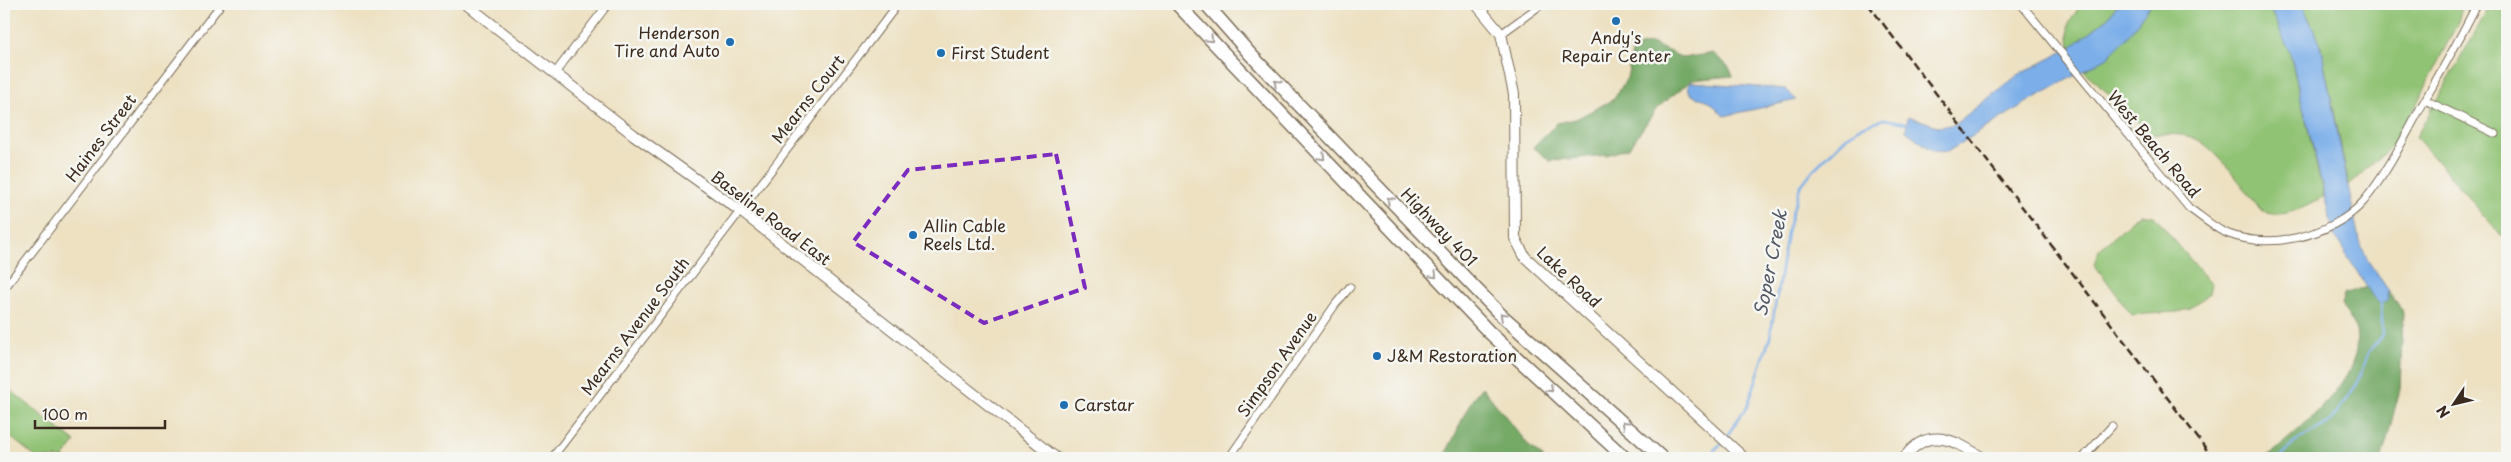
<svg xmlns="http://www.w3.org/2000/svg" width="2511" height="462" viewBox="0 0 2511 462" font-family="'Playpen Sans',sans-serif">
  <rect width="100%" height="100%" fill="#f6f6f2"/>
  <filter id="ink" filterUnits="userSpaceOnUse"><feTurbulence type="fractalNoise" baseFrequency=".02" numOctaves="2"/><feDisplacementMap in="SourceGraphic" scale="10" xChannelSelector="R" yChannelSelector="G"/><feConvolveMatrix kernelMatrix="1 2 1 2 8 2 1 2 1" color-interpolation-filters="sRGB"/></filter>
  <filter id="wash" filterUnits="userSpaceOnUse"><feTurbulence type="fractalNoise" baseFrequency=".0096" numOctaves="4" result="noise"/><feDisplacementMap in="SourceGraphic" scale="20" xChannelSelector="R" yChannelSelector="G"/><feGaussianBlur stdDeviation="1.12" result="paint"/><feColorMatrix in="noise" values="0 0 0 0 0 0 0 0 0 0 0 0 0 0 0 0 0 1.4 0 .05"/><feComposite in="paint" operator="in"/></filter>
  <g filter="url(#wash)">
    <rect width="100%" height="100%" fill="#ede1c2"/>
    <path fill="#91c374" stroke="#667649" d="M2081 4H2118L2107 19 2070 48 2068 25Z
      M2151 4H2268L2290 53 2324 197C2305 207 2285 219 2263 212 2246 192 2220 152 2198 140 2184 132 2163 135 2147 134L2141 125 2084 71C2118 51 2128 35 2151 4Z
      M2302 4H2463L2458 22 2398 141 2349 185 2320 43Z
      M2491 4H2507V242L2416 137Z
      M2139 214 2154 216 2211 284 2209 294 2189 309 2177 312 2132 315 2094 264 2099 250Z
      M4 385 75 442 63 458H37L4 432Z"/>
    <path fill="#74a966" stroke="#586a42" d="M1651 43 1683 58 1713 53 1729 67 1733 76 1692 80 1657 108 1629 148 1607 155 1550 161 1533 147 1557 123 1576 119 1614 99 1627 78 1633 48Z
      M2368 287 2373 297 2388 299 2389 291 2403 313 2400 389 2382 458H2265C2296 432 2370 375 2355 328 2352 320 2345 312 2341 305L2344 294Z
      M1482 387 1530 447 1544 458H1442C1458 437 1463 407 1482 387Z"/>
    <path fill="#7cafe9" stroke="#5c6c84" d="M2118 4H2151L2125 40 2108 57 2029 101 1947 152 1933 151 1906 131 1908 116 1940 127 1955 124 2018 75 2070 48 2107 19Z
      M2268 4H2302L2320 43 2359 241 2368 261 2389 291 2388 299 2381 305 2373 297 2334 235 2290 53Z
      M1691 82 1786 89 1796 100 1724 116C1719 112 1714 105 1709 101 1699 96 1690 100 1688 86Z"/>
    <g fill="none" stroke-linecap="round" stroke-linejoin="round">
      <path stroke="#7cafe9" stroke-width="2.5" d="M1726 437 1748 405 1770 337 1788 227 1800 187 1813 170 1849 135 1862 126 1884 119 1906 123
        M1706 458 1723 442
        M2280 458 2294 442 2330 422 2357 384 2368 353 2383 334 2381 305"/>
    </g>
  </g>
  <g filter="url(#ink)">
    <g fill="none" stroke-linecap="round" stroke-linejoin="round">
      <g stroke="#796a57" stroke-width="9">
        <path id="street" d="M2021 4 2189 208C2199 215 2210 224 2220 230 2263 253 2333 237 2364 201 2387 173 2404 139 2421 107 2440 73 2460 39 2477 4
          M1501 34 1542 4
          M555 73 608 4
          M2425 100 2496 134
          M4 289 221 4
          M552 458 898 4
          M1229 458 1335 305 1350 287
          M2083 458 2112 426"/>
      </g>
      <g stroke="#796a57" stroke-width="12">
        <path id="secondary" d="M466 4 634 135 739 210 1056 458
          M1476 4 1501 34 1514 94 1515 238 1525 257 1744 458
          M1904 458C1929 424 1955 441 1983 458"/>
      </g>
      <g stroke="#796a57" stroke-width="15">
        <path id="highway" d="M1177 4 1489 332 1625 458
          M1206 4 1251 55 1499 313 1662 458"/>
      </g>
      <use href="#street" stroke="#fff" stroke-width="7"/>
      <use href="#secondary" stroke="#fff" stroke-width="10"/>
      <use href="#highway" stroke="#fff" stroke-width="12"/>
      <path stroke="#3b2a1e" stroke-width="2.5" stroke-dasharray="8 4" stroke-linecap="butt" d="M1868 4 2213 458"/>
    </g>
    <defs><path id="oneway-chevron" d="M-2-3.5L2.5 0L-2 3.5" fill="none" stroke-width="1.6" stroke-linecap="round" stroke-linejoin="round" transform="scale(1.25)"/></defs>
    <g stroke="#a79f9a">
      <use href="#oneway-chevron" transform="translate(1210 39) rotate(46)"/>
      <use href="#oneway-chevron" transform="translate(1277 83) rotate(-134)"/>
      <use href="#oneway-chevron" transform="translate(1322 157) rotate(46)"/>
      <use href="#oneway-chevron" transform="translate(1390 200) rotate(-134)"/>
      <use href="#oneway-chevron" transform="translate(1434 275) rotate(46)"/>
      <use href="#oneway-chevron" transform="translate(1503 316) rotate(-137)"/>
      <use href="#oneway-chevron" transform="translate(1550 389) rotate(43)"/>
      <use href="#oneway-chevron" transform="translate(1625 424) rotate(-138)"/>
    </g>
  </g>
  <path fill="none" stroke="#7b2cbf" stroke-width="4" stroke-dasharray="10 6" stroke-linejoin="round" d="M1056 154 1085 288 984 323 853 242 908 170Z"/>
  <g fill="#1f6fb2" stroke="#f6f6f2" stroke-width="2">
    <circle cx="1616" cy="21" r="5"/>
    <circle cx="730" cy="42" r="5"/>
    <circle cx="941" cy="53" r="5"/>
    <circle cx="913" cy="235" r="5"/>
    <circle cx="1377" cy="356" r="5"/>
    <circle cx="1064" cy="405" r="5"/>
  </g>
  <g text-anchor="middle" stroke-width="5" stroke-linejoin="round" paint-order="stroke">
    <g font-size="16" fill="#3b2a1e" stroke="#f6f6f2" text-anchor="start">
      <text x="720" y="39" text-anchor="end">Henderson<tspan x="720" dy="18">Tire and Auto</tspan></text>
      <text x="1616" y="44" text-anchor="middle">Andy's<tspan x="1616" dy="18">Repair Center</tspan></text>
      <text x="951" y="59">First Student</text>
      <text x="923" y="232">Allin Cable<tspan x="923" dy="18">Reels Ltd.</tspan></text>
      <text x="1387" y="362">J&amp;M Restoration</text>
      <text x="1074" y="411">Carstar</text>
    </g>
    <g font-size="16" fill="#3b2a1e" stroke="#f6f6f2">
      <text transform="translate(808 99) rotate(-52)" y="6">Mearns Court</text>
      <text transform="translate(101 138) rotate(-53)" y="6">Haines Street</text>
      <text transform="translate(2154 144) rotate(50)" y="6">West Beach Road</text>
      <text transform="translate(771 218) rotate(37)" y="6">Baseline Road East</text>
      <text transform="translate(1439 227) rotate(46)" y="6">Highway 401</text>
      <text transform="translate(1569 277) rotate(43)" y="6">Lake Road</text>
      <text transform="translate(635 326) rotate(-53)" y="6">Mearns Avenue South</text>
      <text transform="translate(1277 364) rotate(-55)" y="6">Simpson Avenue</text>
    </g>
    <g font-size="18" font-style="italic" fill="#525965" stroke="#f6f6f2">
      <text transform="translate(1771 263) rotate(-79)" y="6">Soper Creek</text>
    </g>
  </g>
  <rect width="2511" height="462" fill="none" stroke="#f6f6f2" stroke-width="20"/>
  <g transform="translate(2454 404) rotate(235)" stroke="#f6f6f2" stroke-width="4" paint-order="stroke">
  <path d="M0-4L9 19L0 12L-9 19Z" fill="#3b2a1e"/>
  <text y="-8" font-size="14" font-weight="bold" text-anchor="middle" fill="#3b2a1e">N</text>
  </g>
  <path d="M35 420v8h130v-8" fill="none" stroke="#3b2a1e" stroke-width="2.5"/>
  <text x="42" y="420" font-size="15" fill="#3b2a1e" stroke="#f6f6f2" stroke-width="4" paint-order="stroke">100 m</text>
</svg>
